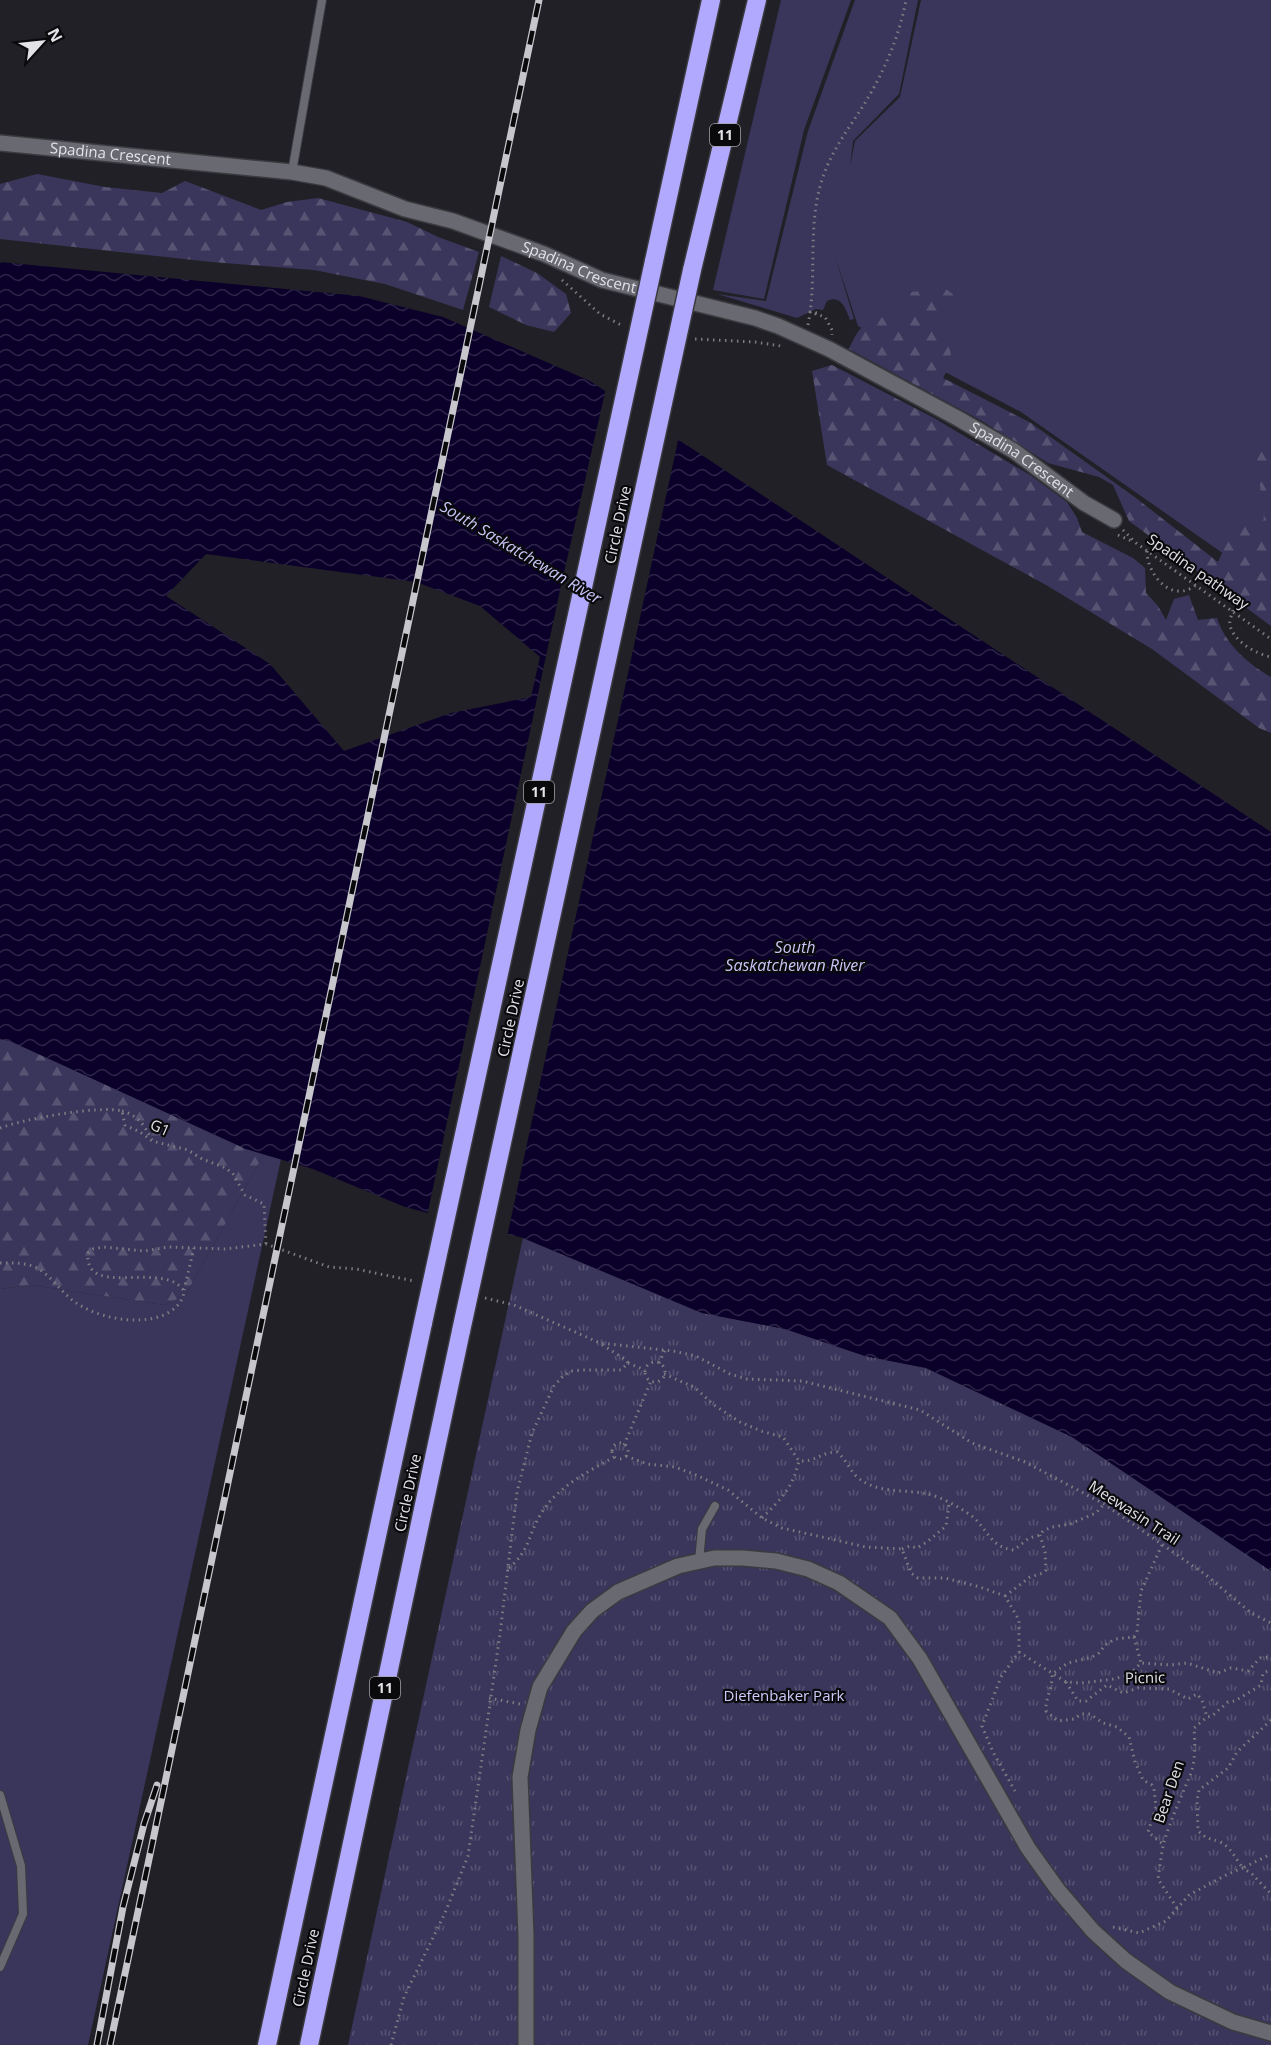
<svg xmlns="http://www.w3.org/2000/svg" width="1271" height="2045" viewBox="0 0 1271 2045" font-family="'Open Sans',sans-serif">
  <defs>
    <pattern id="forest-firs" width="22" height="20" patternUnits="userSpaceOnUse" patternTransform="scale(1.5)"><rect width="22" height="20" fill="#3a365b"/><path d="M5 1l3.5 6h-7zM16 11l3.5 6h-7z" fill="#565373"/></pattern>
    <pattern id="park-tufts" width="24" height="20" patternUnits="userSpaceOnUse" patternTransform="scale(1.5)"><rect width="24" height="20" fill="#3a365b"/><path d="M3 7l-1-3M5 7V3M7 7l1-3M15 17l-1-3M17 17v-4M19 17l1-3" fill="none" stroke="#565373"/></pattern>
    <pattern id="water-waves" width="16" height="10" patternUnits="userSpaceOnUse" patternTransform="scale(1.5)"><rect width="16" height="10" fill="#0a0029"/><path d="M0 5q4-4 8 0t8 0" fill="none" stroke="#2d2548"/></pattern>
  </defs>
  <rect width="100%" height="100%" fill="#212027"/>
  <path fill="#3a365b" d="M781 0H851L804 130 764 299 713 290Z
    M855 0H918L899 94 853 141 850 167 855 141 900 97 921 0H1271V587L1021 412 858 326 835 256 854 319 850 320C846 309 841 294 827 301L823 310 816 309 797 318 717 294 766 301 808 131Z
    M264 1154 281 1159 88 2045H0V1289L31 1285 164 1305 185 1296Z"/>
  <path fill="url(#forest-firs)" d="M37 174 105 187 162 193 185 181 261 210 287 202 318 198 407 222 438 237 479 252 463 310 385 284 314 270 212 262 0 239V184Z
    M501 256 537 273 566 294 571 313 554 332 526 325 489 307Z
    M894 282 906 283 911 292 944 288 956 296 960 306 948 313 935 311 931 319C941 330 955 348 950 364 948 369 945 374 943 378L1031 423 1136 498 1218 562 1238 517 1251 516 1257 527 1264 519 1257 460 1271 431V626L1129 521 1113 485 1099 477 1048 463 982 421 849 349C860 325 861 326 886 316L900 322 907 317 901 303 891 294Z
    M832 365 934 418 1030 475 1067 502 1077 518 1082 532 1133 558 1145 568 1146 593 1158 606 1166 620 1174 599 1189 595 1198 620 1217 618C1225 644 1248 664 1271 677V733L1259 728 1152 649 1046 585 827 465 812 371Z
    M0 1039 10 1041 246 1149 264 1154 185 1296 164 1305 31 1285 0 1289Z"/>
  <path fill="url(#park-tufts)" d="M523 1238 702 1313 785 1329 865 1356 926 1368 1072 1437 1271 1571V2045H348Z"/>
  <path fill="url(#water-waves)" fill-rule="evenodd" d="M0 262 359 296 443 317 590 381 1271 832V1571L1072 1437 926 1368 865 1356 785 1329 702 1313 523 1238 405 1207 313 1169 246 1149 10 1041 0 1039ZM206 554 416 582 480 606 540 657 531 697 451 713 344 751 270 664 166 596Z"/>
  <path fill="#212027" d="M606 388 679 436 507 1237 427 1216 560 590Z"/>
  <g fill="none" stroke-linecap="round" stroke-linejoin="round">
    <g stroke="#3a3a3f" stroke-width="10">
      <path id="lane" d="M292 172 322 0
        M699 1561 702 1529 715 1506
        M0 1795 21 1866 23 1914 0 1967"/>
    </g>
    <g stroke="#3a3a3f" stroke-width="18">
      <g id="street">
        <path id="s1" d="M0 143 292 172 326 178 405 209 453 221 544 254 602 280 755 318 778 326 829 349 959 419 1014 451 1084 503 1114 520"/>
        <path d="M526 2045V1936L520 1777 528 1730 540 1687 574 1631 592 1611 618 1592 678 1566 714 1558H743L776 1561 808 1569 839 1583 890 1618 920 1659 1028 1848 1058 1890 1093 1931 1126 1961 1170 1992 1233 2022 1271 2033"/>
      </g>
    </g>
    <g stroke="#3a3a3f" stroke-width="21">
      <path id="highway" d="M654 261 711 0
        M692 270 757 0
        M267 2045 423 1323
        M309 2045 461 1331"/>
    </g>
    <path stroke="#7d7c82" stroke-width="3" stroke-dasharray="1.5 4.5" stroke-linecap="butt" d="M562 280 600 314 623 326
      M817 313 810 312 825 317 832 330V335
      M808 325C818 275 806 222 824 174 833 149 849 128 863 106 883 74 899 38 906 0
      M695 339 755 342 781 346
      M1123 530 1136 543 1271 639
      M1118 535 1134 542
      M1147 551C1147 575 1172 604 1196 585
      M1233 610C1232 615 1229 620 1230 625 1233 641 1256 654 1271 657
      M122 1111C139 1116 144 1125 152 1140
      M0 1128C24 1119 99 1105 122 1111L125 1125 140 1132 152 1141 188 1150 202 1159 226 1168 233 1174 245 1195 264 1204 266 1244
      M0 1263C12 1263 25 1262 37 1268 50 1275 59 1289 71 1299 94 1318 137 1326 164 1315 174 1310 183 1303 184 1291 163 1259 84 1300 88 1253L93 1249 103 1247 144 1251 169 1247 226 1249 266 1244 329 1267 356 1269 414 1281
      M184 1290 194 1248
      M485 1298 514 1305 600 1343 673 1351 696 1356 730 1374 747 1379 802 1381 920 1410 972 1443 1025 1462 1104 1504 1206 1575 1251 1613 1271 1623
      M645 1372a10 10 0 1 1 20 0a10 10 0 1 1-20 0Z
      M628 1363 645 1370
      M659 1363 665 1350
      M664 1374 694 1387 714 1405 740 1422 761 1431 783 1437 799 1461C816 1462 821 1452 837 1452 846 1459 849 1469 857 1477 877 1494 904 1489 928 1494 941 1497 957 1506 969 1514 987 1526 989 1548 1014 1550L1029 1538 1040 1535 1043 1531 1052 1527 1070 1524 1096 1513 1104 1504
      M612 1451a8 8 0 1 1 16 0a8 8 0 1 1-16 0Z
      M624 1445 651 1381
      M626 1456 647 1464 675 1467 696 1475 728 1490 762 1518 782 1528 866 1547 902 1549 911 1573 918 1578H945L980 1587 1005 1596 1019 1620V1652L1001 1677 982 1726 993 1752 1015 1791
      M762 1518C782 1498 792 1489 799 1461
      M1162 1545 1141 1591 1137 1632 1134 1637 1115 1639 1105 1645 1099 1653 1092 1657 1068 1663 1052 1674C1053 1688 1045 1698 1046 1711L1058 1721 1074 1719 1081 1714H1090L1103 1723 1117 1727 1129 1737 1135 1762 1143 1780 1152 1785 1154 1789 1156 1807 1148 1832 1164 1845
      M902 1549 910 1546 917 1548 927 1542 946 1526 949 1504
      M509 1568C529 1551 528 1537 539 1517 556 1487 586 1473 614 1457
      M1005 1596 1030 1577 1043 1573 1046 1570 1045 1552 1040 1535
      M1134 1637 1141 1663
      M1019 1652 1066 1682 1082 1683 1113 1679 1129 1675 1141 1663 1170 1665 1187 1663 1218 1673 1231 1668 1248 1671 1260 1658 1271 1657
      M1066 1682 1078 1701H1086L1107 1685 1123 1693 1138 1688 1169 1689 1188 1699 1197 1694 1202 1700 1207 1717 1212 1716 1228 1702 1235 1701 1261 1685 1263 1673 1271 1670
      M489 1698 520 1704
      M1271 1720 1237 1752 1228 1768 1199 1790 1197 1800 1198 1831C1208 1840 1210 1838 1220 1842 1231 1847 1236 1860 1243 1868L1271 1854
      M1177 1908 1158 1879C1160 1867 1161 1854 1164 1842 1170 1822 1181 1797 1189 1778 1196 1763 1195 1743 1194 1728L1207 1717
      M1113 1927 1139 1933 1166 1921 1189 1895 1228 1874 1243 1868 1252 1874 1271 1894
      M391 2045 404 1997 445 1913 468 1856 500 1634 517 1492 532 1433 554 1386 563 1376 571 1371 582 1370H621L628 1363 626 1360 601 1344"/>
    <use href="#lane" stroke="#696971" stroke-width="8"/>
    <use href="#street" stroke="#696971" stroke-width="15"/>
    <use href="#highway" stroke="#b0a9fd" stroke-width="18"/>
    <g stroke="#c6c6cc" stroke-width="7">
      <path id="rail" d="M97 2045 123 1907 144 1824 157 1785
        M110 2045 539 0"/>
    </g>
    <use href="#rail" stroke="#0a0a0d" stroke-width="4.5" stroke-dasharray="14" stroke-linecap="butt"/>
    <g stroke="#3a3a3f" stroke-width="21" stroke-linecap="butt">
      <path id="highway-bridge" d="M423 1323 654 261
        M461 1331 692 270"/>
    </g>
    <use href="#highway-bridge" stroke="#b0a9fd" stroke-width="18"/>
  </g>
  <g text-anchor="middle" stroke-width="4.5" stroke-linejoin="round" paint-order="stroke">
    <g fill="#0a0a0d" stroke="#a1a1a6" stroke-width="1.5">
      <rect x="710" y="124" width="30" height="22" rx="4.5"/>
      <rect x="524" y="781" width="30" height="22" rx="4.5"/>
      <rect x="370" y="1677" width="30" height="22" rx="4.5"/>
    </g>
    <g font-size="14" font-weight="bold" fill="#e2e2e7">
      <text x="725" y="140">11</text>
      <text x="539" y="797">11</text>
      <text x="385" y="1693">11</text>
    </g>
    <g font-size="15" fill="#e2e2e7" stroke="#0a0a0d">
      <text dy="5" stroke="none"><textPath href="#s1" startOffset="111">Spadina Crescent</textPath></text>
      <text dy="5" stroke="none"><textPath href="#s1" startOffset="597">Spadina Crescent</textPath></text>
      <text dy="5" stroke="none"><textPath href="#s1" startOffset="1083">Spadina Crescent</textPath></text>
      <text transform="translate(618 525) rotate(-78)" y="5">Circle Drive</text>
      <text transform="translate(1198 572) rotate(35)" y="5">Spadina pathway</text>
      <text transform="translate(511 1018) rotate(-78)" y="5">Circle Drive</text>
      <text transform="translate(160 1128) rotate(24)" y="5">G1</text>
      <text transform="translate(408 1493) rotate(-78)" y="5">Circle Drive</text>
      <text transform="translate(1134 1513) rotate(33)" y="5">Meewasin Trail</text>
      <text transform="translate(1145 1678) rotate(-1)" y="5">Picnic</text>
      <text transform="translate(1169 1792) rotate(-71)" y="5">Bear Den</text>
      <text transform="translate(306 1968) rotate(-78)" y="5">Circle Drive</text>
    </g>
    <g font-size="15" fill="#cdcbfc" stroke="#0a0a0d">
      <text x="784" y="1701">Diefenbaker Park</text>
    </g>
    <g font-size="16" font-style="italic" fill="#c8c6f7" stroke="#0a0a0d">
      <text transform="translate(521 552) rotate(31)" y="6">South Saskatchewan River</text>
      <text x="795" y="953">South<tspan x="795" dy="18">Saskatchewan River</tspan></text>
    </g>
  </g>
  <g transform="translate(42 42) rotate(63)" stroke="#0a0a0d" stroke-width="4.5" paint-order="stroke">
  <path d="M0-4.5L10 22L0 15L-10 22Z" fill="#e2e2e7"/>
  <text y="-9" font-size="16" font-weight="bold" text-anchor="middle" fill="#e2e2e7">N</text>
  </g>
</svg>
